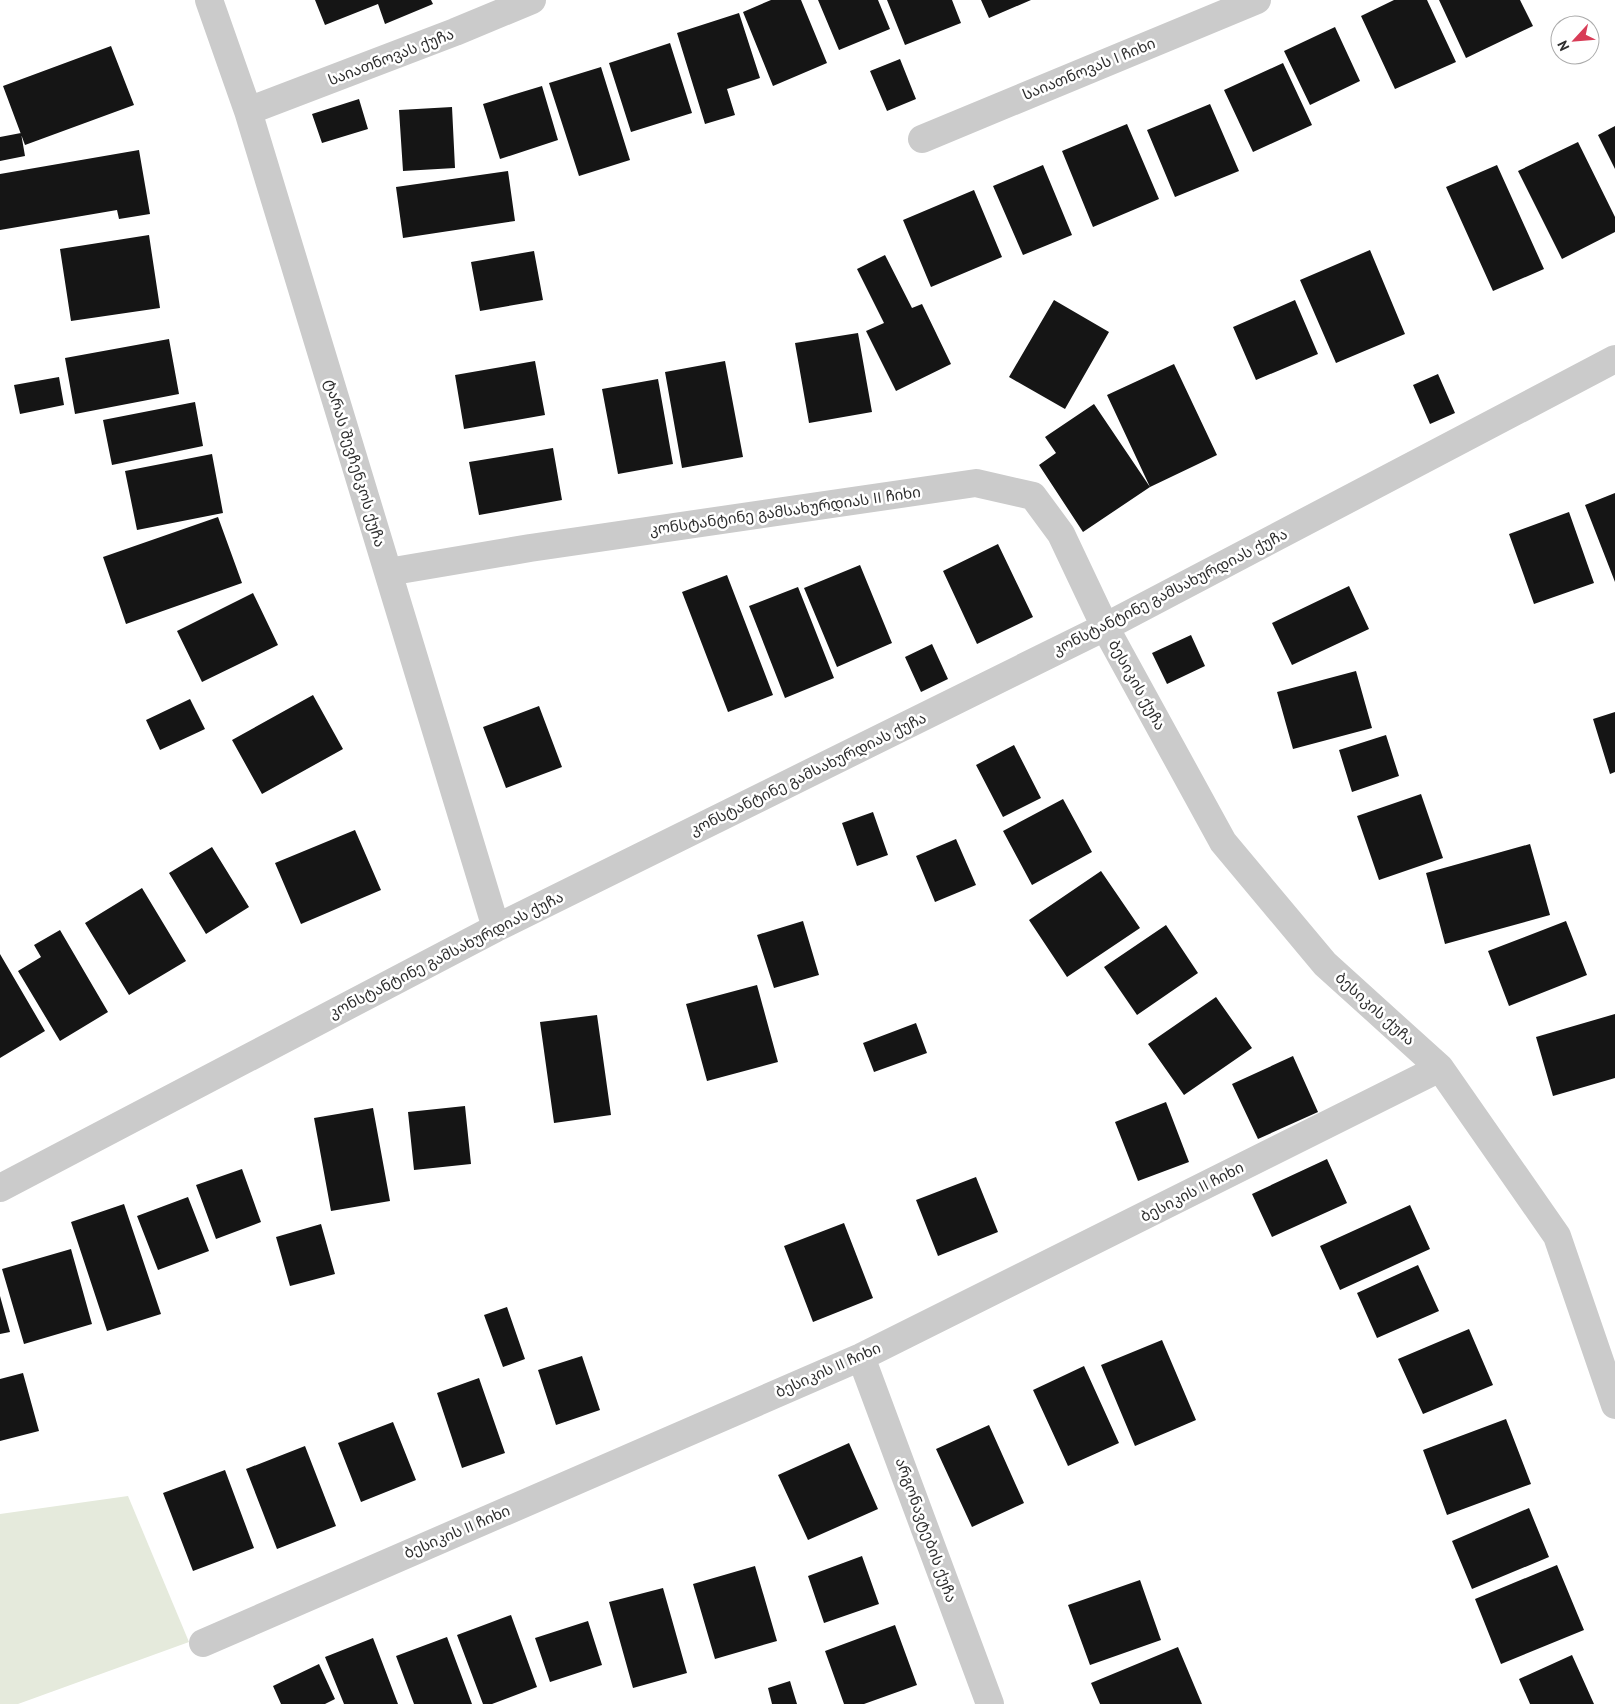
<svg xmlns="http://www.w3.org/2000/svg" width="1615" height="1704" viewBox="0 0 1615 1704" font-family="'PT Sans','Noto Sans Georgian',sans-serif">
  <rect width="100%" height="100%" fill="#fff"/>
  <path fill="#e5eadc" d="M128 1496 189 1642 18 1704H0V1514Z"/>
  <path fill="#151515" d="M315 0H431L433 4 385 24 378 4 325 25Z
    M771 0H801L827 63 773 86 743 12Z
    M818 0H878L890 29 839 50Z
    M887 0H952L961 23 905 45Z
    M981 0H1031L989 18Z
    M1394 0H1427L1456 62 1395 89 1361 16Z
    M1439 0H1520L1533 26 1466 58Z
    M739 13 760 78 727 89 735 115 705 124 677 33Z
    M1335 27 1360 81 1310 105 1284 51Z
    M670 43 692 113 631 132 609 63Z
    M111 46 134 105 25 145 3 86Z
    M900 59 916 99 887 111 870 71Z
    M1283 63 1312 125 1253 152 1224 90Z
    M601 67 630 160 579 176 549 83Z
    M542 86 558 140 500 159 483 104Z
    M359 99 368 129 322 143 312 114Z
    M1210 104 1239 171 1175 197 1147 130Z
    M452 107 455 168 403 171 399 110Z
    M1127 124 1159 199 1093 227 1062 151Z
    M1615 126V169L1598 135Z
    M21 133 25 156 0 161V137Z
    M1578 142 1615 217V232L1562 259 1518 171Z
    M139 150 150 214 119 219 117 210 0 230V174Z
    M1043 165 1072 235 1023 255 993 186Z
    M1497 165 1544 269 1493 291 1446 187Z
    M508 171 515 221 403 238 396 187Z
    M974 190 1002 257 931 287 903 220Z
    M149 235 160 308 71 321 60 249Z
    M1370 250 1405 334 1336 363 1300 280Z
    M534 251 543 300 480 311 471 262Z
    M885 255 912 308 922 304 951 364 896 391 866 331 884 323 857 269Z
    M1054 300 1109 332 1065 409 1009 377Z
    M1295 300 1318 354 1256 380 1233 327Z
    M858 333 872 412 809 423 795 343Z
    M169 339 179 394 75 414 65 358Z
    M535 361 545 415 464 429 455 375Z
    M725 361 743 457 682 468 665 372Z
    M1174 364 1217 455 1150 487 1107 395Z
    M1438 374 1455 413 1430 424 1413 385Z
    M59 377 64 405 20 414 14 385Z
    M658 379 673 464 618 474 602 389Z
    M195 402 203 446 112 465 103 420Z
    M1094 404 1150 487 1083 532 1039 465 1056 453 1045 437Z
    M553 448 562 500 479 515 469 462Z
    M212 454 223 513 137 530 125 471Z
    M1615 493V582L1585 505Z
    M1569 512 1594 583 1534 604 1509 534Z
    M218 517 242 583 126 624 103 557Z
    M998 544 1033 617 977 644 943 571Z
    M860 565 892 643 837 667 804 588Z
    M727 575 773 695 728 712 682 592Z
    M1349 586 1369 629 1292 665 1272 623Z
    M798 587 834 678 785 698 749 606Z
    M253 593 278 645 202 682 177 631Z
    M1191 635 1205 666 1167 684 1152 653Z
    M932 644 948 679 921 692 905 657Z
    M1356 671 1372 728 1293 749 1277 692Z
    M313 695 343 749 262 794 232 740Z
    M190 699 205 729 160 750 146 720Z
    M539 706 562 767 506 788 483 727Z
    M1615 712V772L1610 774 1593 719Z
    M1386 735 1399 776 1352 792 1339 750Z
    M1014 745 1041 798 1003 817 976 765Z
    M1421 794 1443 858 1379 880 1357 816Z
    M1063 799 1092 852 1032 885 1003 831Z
    M873 812 888 855 857 866 842 823Z
    M355 830 381 890 301 924 275 863Z
    M956 839 976 885 935 902 916 856Z
    M1530 844 1550 915 1445 944 1426 873Z
    M212 847 249 907 206 934 169 873Z
    M1101 871 1140 928 1067 977 1029 920Z
    M142 888 186 961 129 995 85 923Z
    M803 921 819 975 774 988 757 935Z
    M1566 921 1587 975 1509 1006 1488 951Z
    M1166 925 1198 973 1137 1015 1104 967Z
    M60 930 108 1012 60 1041 18 971 41 957 34 945Z
    M0 954 45 1031 0 1058Z
    M757 985 778 1062 707 1081 686 1004Z
    M1216 997 1252 1048 1184 1095 1148 1044Z
    M1615 1014V1078L1553 1096 1536 1037Z
    M597 1015 611 1115 554 1123 540 1022Z
    M916 1023 927 1053 874 1072 863 1043Z
    M1293 1056 1318 1112 1258 1139 1232 1084Z
    M1166 1102 1189 1162 1138 1181 1115 1122Z
    M465 1106 471 1164 414 1170 408 1112Z
    M373 1108 390 1201 331 1211 314 1118Z
    M1327 1159 1347 1203 1272 1237 1252 1194Z
    M242 1169 261 1222 216 1239 196 1185Z
    M976 1177 998 1232 938 1256 916 1200Z
    M188 1197 209 1251 158 1270 137 1216Z
    M124 1204 161 1314 107 1331 71 1222Z
    M1410 1205 1430 1249 1340 1290 1320 1246Z
    M844 1223 873 1298 813 1322 784 1246Z
    M321 1224 335 1274 290 1286 276 1237Z
    M71 1249 92 1324 24 1344 2 1269Z
    M1418 1265 1439 1311 1377 1338 1357 1293Z
    M0 1296 10 1332 0 1334Z
    M507 1307 525 1359 503 1367 484 1315Z
    M1469 1329 1493 1385 1423 1414 1398 1359Z
    M1162 1340 1196 1420 1135 1446 1101 1365Z
    M582 1356 600 1410 556 1425 538 1370Z
    M1084 1366 1119 1443 1068 1466 1033 1390Z
    M23 1373 39 1431 0 1441V1379Z
    M479 1378 505 1453 462 1468 437 1393Z
    M1506 1419 1531 1484 1447 1515 1423 1450Z
    M393 1422 416 1480 361 1502 338 1443Z
    M989 1425 1024 1503 972 1527 936 1449Z
    M849 1443 878 1509 808 1540 778 1475Z
    M305 1446 336 1526 277 1549 246 1469Z
    M225 1470 254 1548 193 1571 163 1493Z
    M1529 1508 1549 1557 1472 1589 1452 1541Z
    M862 1556 879 1604 824 1623 808 1576Z
    M1557 1565 1584 1630 1501 1664 1475 1599Z
    M755 1566 777 1641 715 1659 693 1584Z
    M1140 1580 1161 1640 1090 1665 1068 1605Z
    M663 1588 687 1673 633 1688 609 1602Z
    M511 1615 537 1687 492 1704H483L457 1635Z
    M588 1621 602 1665 550 1682 535 1638Z
    M895 1625 917 1685 864 1704H844L825 1651Z
    M447 1637 472 1704H414L396 1656Z
    M373 1638 398 1704H344L325 1657Z
    M1178 1647 1202 1704H1100L1091 1683Z
    M1572 1655 1594 1704H1530L1519 1679Z
    M319 1664 335 1699 325 1704H281L273 1686Z
    M790 1681 797 1704H772L768 1688Z"/>
  <g fill="none" stroke-linecap="round" stroke-linejoin="round">
    <path stroke="#cbcbcb" stroke-width="28" d="M209 0 248 111 496 928
      M248 111 455 32 532 0
      M922 139 1257 0
      M388 572 530 548 976 483 1033 496 1061 534 1105 627 1223 842 1325 964 1440 1068 1557 1236 1615 1405
      M0 1188 496 928 1105 627 1615 359
      M861 1357 990 1704
      M203 1643 861 1357 1440 1068"/>
  </g>
  <g text-anchor="middle" stroke-width="5" stroke-linejoin="round" paint-order="stroke">
    <g font-size="15" fill="#2e2e2e" stroke="#fff">
      <text transform="translate(391 57) rotate(-21)" y="5">საიათნოვას ქუჩა</text>
      <text transform="translate(1089 69) rotate(-22)" y="5">საიათნოვას I ჩიხი</text>
      <text transform="translate(355 463) rotate(73)" y="5">ტარას შევჩენკოს ქუჩა</text>
      <text transform="translate(785 511) rotate(-8)" y="5">კონსტანტინე გამსახურდიას II ჩიხი</text>
      <text transform="translate(1170 592) rotate(-27)" y="5">კონსტანტინე გამსახურდიას ქუჩა</text>
      <text transform="translate(1137 685) rotate(61)" y="5">ბესიკის ქუჩა</text>
      <text transform="translate(808 774) rotate(-26)" y="5">კონსტანტინე გამსახურდიას ქუჩა</text>
      <text transform="translate(446 955) rotate(-27)" y="5">კონსტანტინე გამსახურდიას ქუჩა</text>
      <text transform="translate(1375 1009) rotate(42)" y="5">ბესიკის ქუჩა</text>
      <text transform="translate(1192 1192) rotate(-27)" y="5">ბესიკის II ჩიხი</text>
      <text transform="translate(828 1370) rotate(-24)" y="5">ბესიკის II ჩიხი</text>
      <text transform="translate(926 1530) rotate(70)" y="5">არგონავტების ქუჩა</text>
      <text transform="translate(457 1532) rotate(-23)" y="5">ბესიკის II ჩიხი</text>
    </g>
  </g>
  <g transform="translate(1575 40) rotate(244)"><circle r="24" fill="#ffffff" stroke="#ababab"/>
  <path d="M0-4L9 19L0 12L-9 19Z" fill="#d83c57"/>
  <text y="-8" font-size="14" font-weight="bold" text-anchor="middle" fill="#2e2e2e">N</text>
  </g>
</svg>
